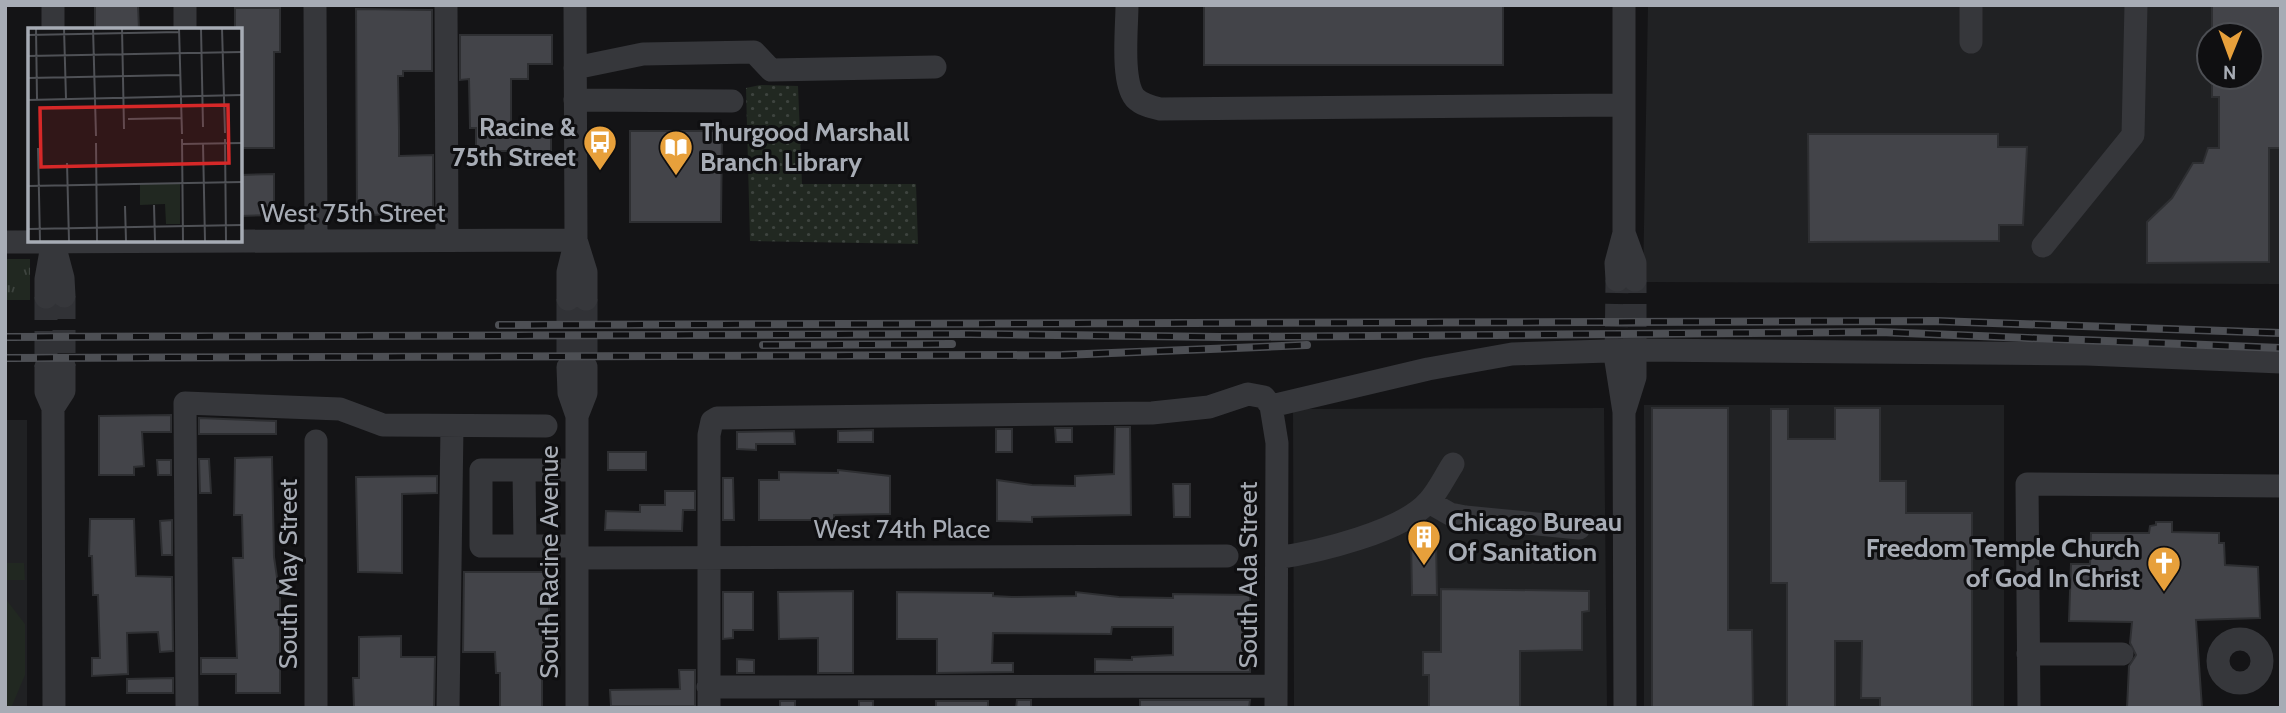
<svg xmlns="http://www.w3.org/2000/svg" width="2286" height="713" viewBox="0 0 2286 713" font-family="Cabin,sans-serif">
  <defs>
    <pattern id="grass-tufts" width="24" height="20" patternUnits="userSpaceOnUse" patternTransform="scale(1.75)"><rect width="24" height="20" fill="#212821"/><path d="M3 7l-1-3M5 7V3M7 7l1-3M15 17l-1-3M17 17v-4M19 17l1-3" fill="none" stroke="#3e443f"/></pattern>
    <pattern id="garden-dots" width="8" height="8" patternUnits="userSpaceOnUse" patternTransform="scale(1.75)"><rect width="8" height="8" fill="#212821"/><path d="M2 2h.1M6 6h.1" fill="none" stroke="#3e443f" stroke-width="1.8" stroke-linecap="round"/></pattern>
  </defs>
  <rect width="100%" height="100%" fill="#141416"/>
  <path fill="#202123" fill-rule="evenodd" d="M1648 5H2281V284L1643 282ZM2209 35H2251V77H2209Z
    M1644 405H2004V708H1644Z
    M1604 408 1607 708H1294L1293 409Z
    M5 420H27V708H5Z"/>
  <path fill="url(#grass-tufts)" d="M5 259H30V300H5Z"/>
  <path fill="#212821" d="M5 563H24L25 580H5Z
    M5 598 25 624V675L11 708H5Z"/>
  <path fill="url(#garden-dots)" d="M760 85 798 86 802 184H916L918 244 750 241 746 88Z"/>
  <path fill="#434449" stroke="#2e2f32" stroke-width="2" d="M95 5H138L139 30H95Z
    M1204 5H1503V65H1204Z
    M2212 5H2281V148H2269V262L2147 263V222L2172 198 2193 163H2203L2208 148H2219V97H2212V77H2251V35H2212Z
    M235 8H280V52H274V148H240V30H235Z
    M356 9 432 10V71H403V76H398L399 130V156L433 155V214L357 215Z
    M460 35H552V64H528V79H511V129H551V151H476V128H470L469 79 460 80Z
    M630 131H722L721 222H630Z
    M1808 134H1998V147H2027L2023 225H1999V241L1809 242Z
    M274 174V215L240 216V175Z
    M1652 408H1728V630H1752L1753 708H1652Z
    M1835 408H1880V481H1906V513H1972V708H1880V698H1861L1862 641H1835V708H1787V583H1771V409H1788V439H1835Z
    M171 415V432H142L144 466 134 467V475H99V416Z
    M199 418 276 421V434H199Z
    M1115 427H1130L1131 515 1032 517V522L997 521V480L1032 485 1075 486V476L1114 474Z
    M1055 428H1072V442H1056Z
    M996 429H1012V452H996Z
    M873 430V442H838V431Z
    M794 431 795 444H756V450L737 449V432Z
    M608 452H646V470H608Z
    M272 457 274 557 280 598V693H236V674H201V658H237L233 558H243L242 515H234L235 458Z
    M199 459H209L211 493H200Z
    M157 460H171V475H158Z
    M838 470 890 476V514L834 515V520H759V480H779V472L838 473Z
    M437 476V493L402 494V573L358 572 356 477Z
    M723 478H733L734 520H723Z
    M1173 484H1190V517H1174Z
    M665 491H695V510H683L682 531 605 530 606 511 640 512V505H665Z
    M90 519H134L136 576 172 577 173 651 160 652 158 632 127 633 128 674 92 676V658H100L98 595H93L92 556H89Z
    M172 520V555H162L160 521Z
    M2156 522H2172V532L2219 533V543H2224L2225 565 2258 567 2260 618 2196 620 2202 708H2127L2129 666 2136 655 2130 643 2132 622 2069 621 2071 564H2090L2091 533H2149L2150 526 2156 525Z
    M1411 539H1436L1437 595H1412Z
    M464 572H549V651H542V708H500V673H496L495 652H463Z
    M1441 589 1589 591V611L1582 612V650L1520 651V708H1429V675H1423V652H1441Z
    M853 591V673H818V638L779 639 778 592Z
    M723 592H753V630H733V638L723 639Z
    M897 592 993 593V596L1012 597 1076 596V592L1119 597 1173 598V594L1250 595V672H1095V659L1132 660V657L1173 655V627H1112L1111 634 993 633 992 663H1013V672L937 673V639H897Z
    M401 636V657H435L434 708H354L353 678H359V637Z
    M737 659 754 660V673H737Z
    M679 670H695V706H611L610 690 680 689Z
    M173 678V693H127V679Z
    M1017 700H1031V708H1016Z
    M1140 700H1250L1249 708H1140Z
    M780 701H795V708H780Z
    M859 701H873V708H859Z
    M936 701H988V708H936Z"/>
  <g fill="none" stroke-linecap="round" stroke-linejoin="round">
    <path stroke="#313236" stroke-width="23" stroke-dasharray="23 11" stroke-linecap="butt" d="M64 296V366
      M46 297V367
      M568 299V367
      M586 299V367
      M1616 361 1617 280
      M1635 361V280"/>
    <path stroke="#36373b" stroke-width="23" d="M53 5V30
      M185 5V30
      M315 5 316 241
      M446 5 447 240
      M1127 5C1127 28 1121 81 1135 98 1142 105 1151 107 1160 109L1624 105
      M1971 42V5
      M575 68 643 54 754 52 771 70 935 67
      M575 100 732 101
      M1624 233 1635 263V280
      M576 240 586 272V299
      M5 242 576 240
      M2043 246 2133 135 2136 5
      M55 248 63 278 64 296
      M1617 280 1616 263 1624 233V5
      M46 297V279L53 240
      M568 299V272L576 240 575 5
      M1616 361 1624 412 1625 708
      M46 367V392L53 408 54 708
      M568 367 569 393 577 416V708
      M1271 406 1428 369 1512 354 1639 350 2087 354 2281 362
      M53 408 64 391V366
      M1625 409 1635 377V361
      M577 416 586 393V367
      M524 470 525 546
      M577 470H481V546H577
      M1429 502 1450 514 1465 517 1579 528
      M577 558 1227 556
      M1277 558C1316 552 1403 532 1429 501 1439 490 1445 476 1453 464
      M2218 661a22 22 0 1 1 44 0a22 22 0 1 1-44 0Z
      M2028 654H2122
      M708 687 1276 686
      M187 708 185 403 340 409 383 425 546 426
      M316 708V441
      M448 708 452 426
      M709 708V435L712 421 717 418 1152 413 1209 407 1248 394 1264 397 1271 406 1277 443 1276 708
      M2029 708 2027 484 2281 486"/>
    <g stroke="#4d4f54" stroke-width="8">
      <path id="rail" d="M499 325 1937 321 2281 333
        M5 337 970 334 1221 337 1880 332 2281 348
        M763 345 952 344
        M5 358 1062 355 1307 345"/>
    </g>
    <use href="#rail" stroke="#0f0f11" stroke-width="5" stroke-dasharray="16" stroke-linecap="butt"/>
  </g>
  <defs>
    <g id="bus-pin" transform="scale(1.75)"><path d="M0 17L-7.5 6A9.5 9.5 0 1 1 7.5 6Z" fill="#e7a03b" stroke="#0f0f11"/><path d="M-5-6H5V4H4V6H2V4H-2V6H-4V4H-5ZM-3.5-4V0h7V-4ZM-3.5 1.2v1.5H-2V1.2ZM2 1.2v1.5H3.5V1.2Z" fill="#fff"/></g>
    <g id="library-pin" transform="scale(1.75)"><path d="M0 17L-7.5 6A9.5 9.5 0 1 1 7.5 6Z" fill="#e7a03b" stroke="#0f0f11"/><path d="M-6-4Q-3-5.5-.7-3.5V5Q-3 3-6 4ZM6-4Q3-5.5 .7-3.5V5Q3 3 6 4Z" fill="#fff"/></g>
    <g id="building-pin" transform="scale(1.75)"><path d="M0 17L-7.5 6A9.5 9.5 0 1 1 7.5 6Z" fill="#e7a03b" stroke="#0f0f11"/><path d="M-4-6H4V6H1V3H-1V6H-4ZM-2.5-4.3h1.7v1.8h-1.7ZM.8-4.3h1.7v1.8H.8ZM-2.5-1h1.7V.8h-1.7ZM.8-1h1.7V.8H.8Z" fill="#fff"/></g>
    <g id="church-pin" transform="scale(1.75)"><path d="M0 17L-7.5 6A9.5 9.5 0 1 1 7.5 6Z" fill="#e7a03b" stroke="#0f0f11"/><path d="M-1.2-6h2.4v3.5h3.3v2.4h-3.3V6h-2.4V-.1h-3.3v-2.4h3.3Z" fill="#fff"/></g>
  </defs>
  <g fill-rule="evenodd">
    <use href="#bus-pin" x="600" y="142"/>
    <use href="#library-pin" x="676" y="147"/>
    <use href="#building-pin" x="1424" y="537"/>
    <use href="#church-pin" x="2164" y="563"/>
  </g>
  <g text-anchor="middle" stroke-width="6" stroke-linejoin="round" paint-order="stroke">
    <g font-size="26" font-weight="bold" fill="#a7acb5" stroke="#0f0f11" text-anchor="end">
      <text x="576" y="136">Racine &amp;<tspan x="576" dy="30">75th Street</tspan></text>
      <text x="700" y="141" text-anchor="start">Thurgood Marshall<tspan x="700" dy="30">Branch Library</tspan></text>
      <text x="1448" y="531" text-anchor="start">Chicago Bureau<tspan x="1448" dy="30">Of Sanitation</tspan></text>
      <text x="2140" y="557">Freedom Temple Church<tspan x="2140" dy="30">of God In Christ</tspan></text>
    </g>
    <g font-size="26" fill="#a7acb5" stroke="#0f0f11">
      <text x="353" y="222">West 75th Street</text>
      <text x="902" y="538">West 74th Place</text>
      <text transform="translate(549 562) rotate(-90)" y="9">South Racine Avenue</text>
      <text transform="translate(288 574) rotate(-90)" y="9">South May Street</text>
      <text transform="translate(1248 575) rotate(-90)" y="9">South Ada Street</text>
    </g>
  </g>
  <g transform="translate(28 28)">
    <rect width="214" height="214" fill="#141416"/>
    <path d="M112 155 152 156V196H138L137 176 112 177Z" fill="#212821"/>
    <path fill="none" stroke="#4f5156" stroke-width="2" d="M8 0 9 71M36 0 38 71M65 0 68 108M94 0 96 101M151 0 154 106M173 0 175 99M194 0 197 105M0 7 151 4M0 28 214 24M0 50 152 47M0 72 214 67M100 91 153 90M154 111 155 213M197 111 198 213M68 115 69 213M154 116 214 115M175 116 177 213M10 120 12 213M39 135 41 213M0 158 214 154M126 177 127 213M97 178 98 213M0 201 214 197"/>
    <path fill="#d62828" fill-opacity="0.15" stroke="#d62828" stroke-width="3.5" d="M200 77 201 135 13 139 12 80Z"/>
    <rect width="214" height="214" fill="none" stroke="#a7acb5" stroke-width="3.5"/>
  </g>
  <rect width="2286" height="713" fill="none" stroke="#a7acb5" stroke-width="14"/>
  <g transform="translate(2230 56) rotate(181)"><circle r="33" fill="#0f0f11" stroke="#4c4e53" stroke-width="2"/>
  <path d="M0-5L12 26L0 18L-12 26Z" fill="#e7a03b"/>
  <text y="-10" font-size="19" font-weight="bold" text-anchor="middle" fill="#a7acb5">N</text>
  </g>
</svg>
